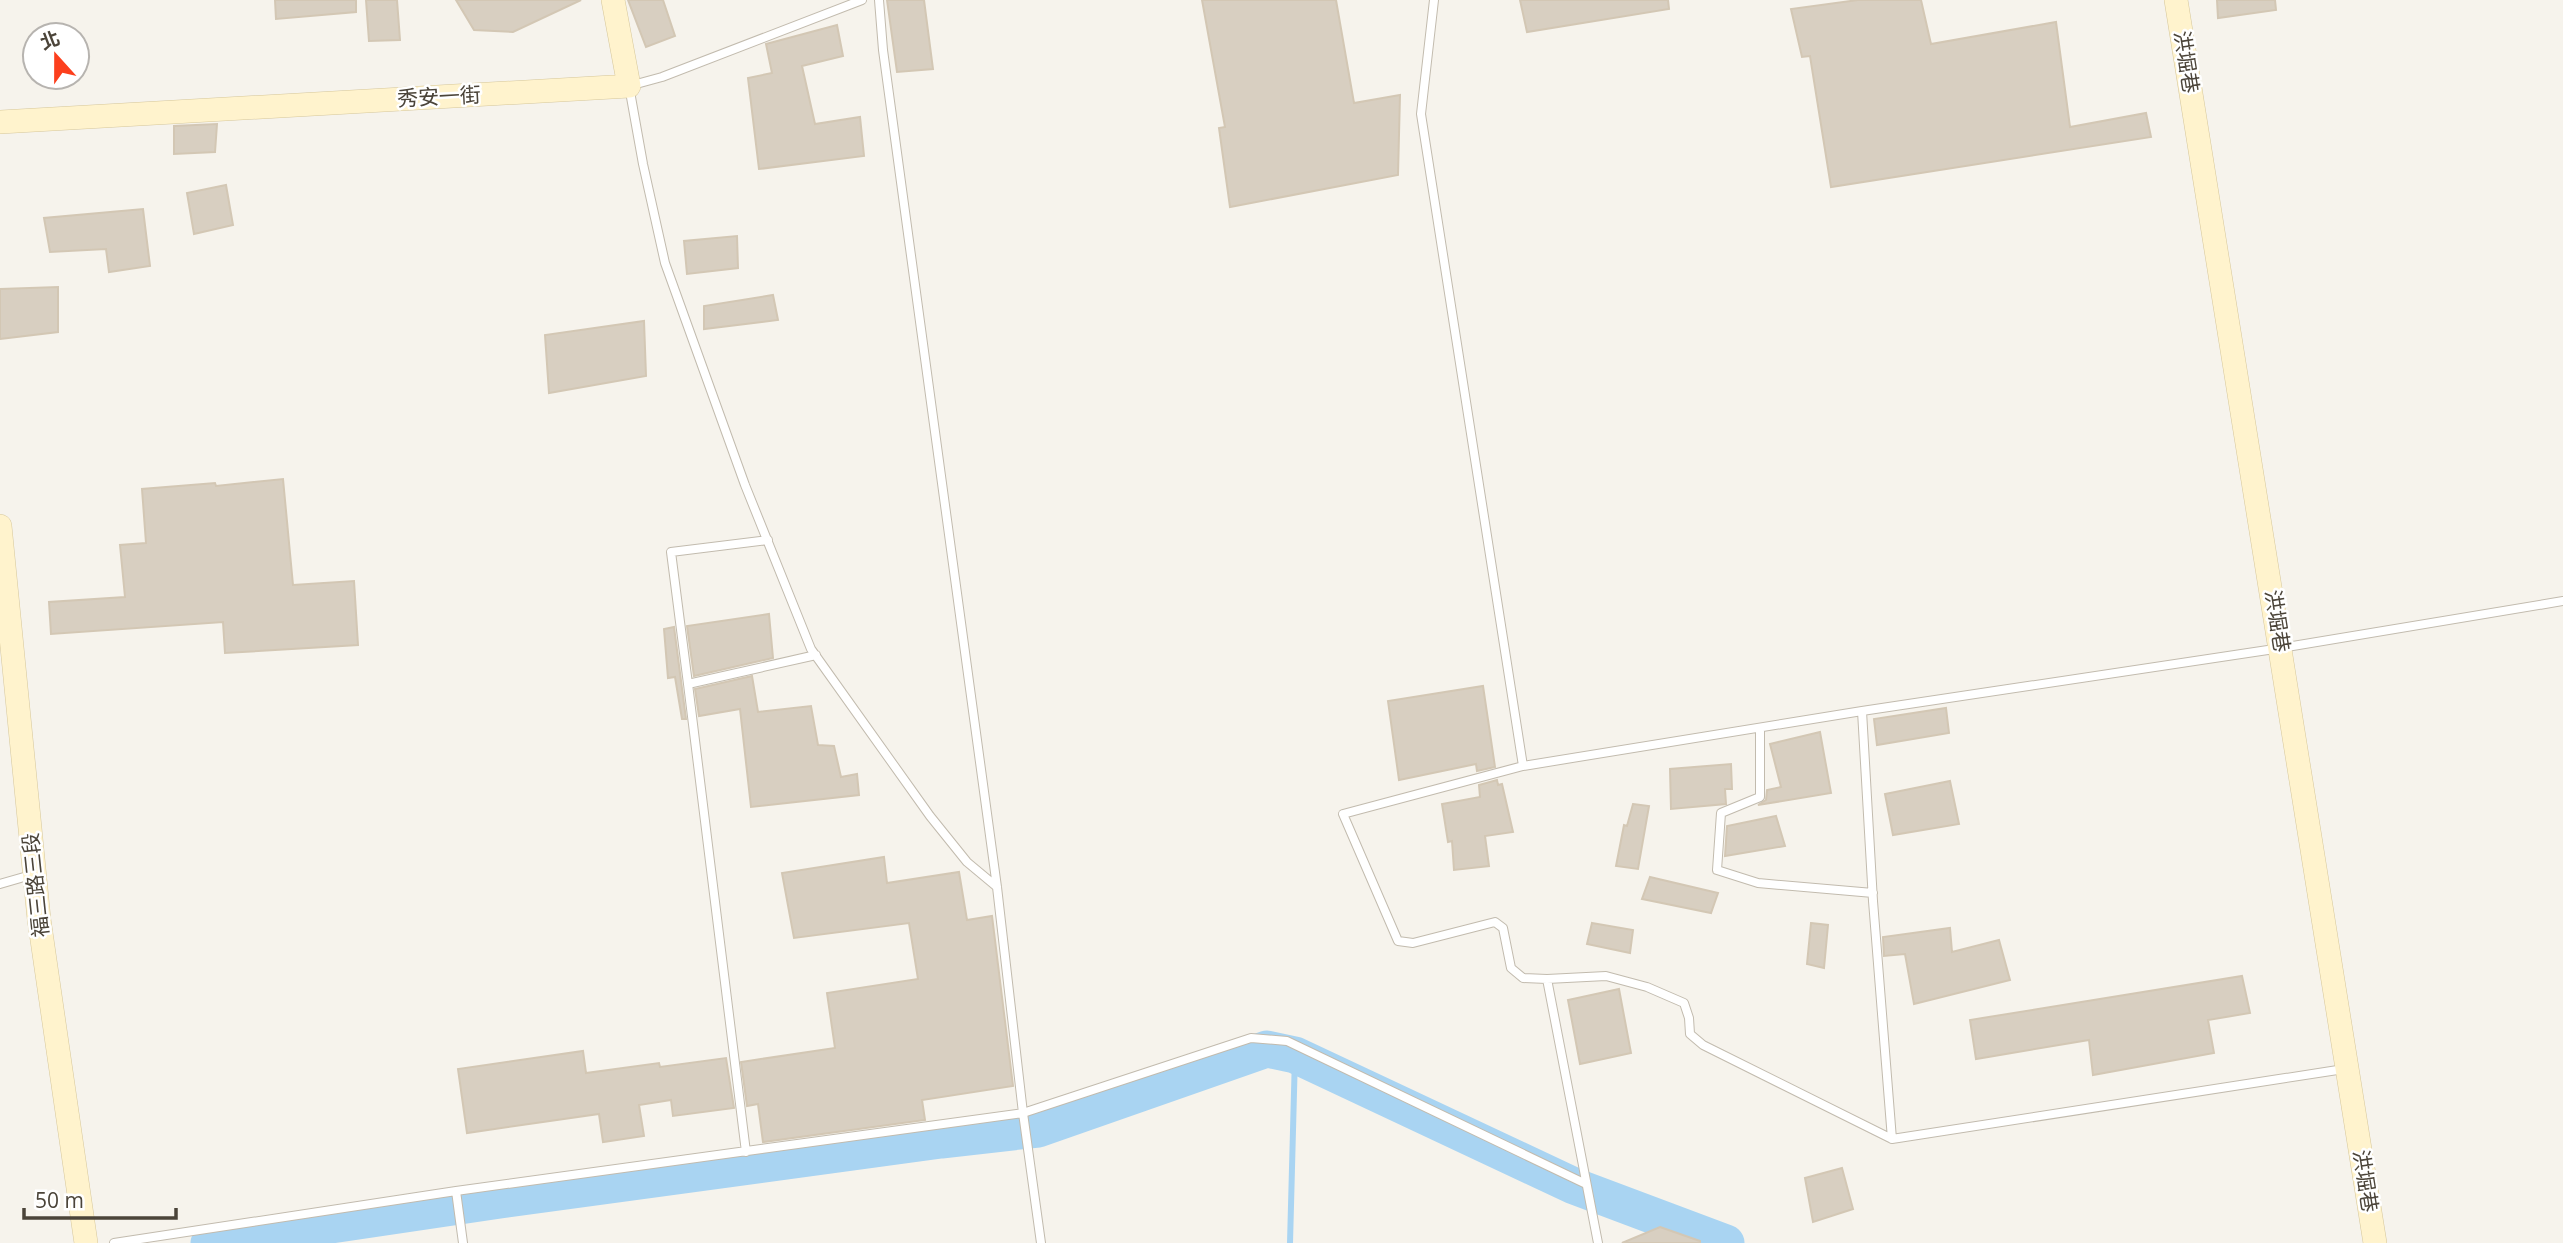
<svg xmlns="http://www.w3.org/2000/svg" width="2563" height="1243" viewBox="0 0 2563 1243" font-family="'Open Sans','Noto Sans TC',sans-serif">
  <rect width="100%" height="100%" fill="#f6f3ec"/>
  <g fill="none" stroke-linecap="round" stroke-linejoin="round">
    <path stroke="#a9d4f2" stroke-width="6" d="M1290 1243 1295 1055"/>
    <path stroke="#a9d4f2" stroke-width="37" d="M209 1243 500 1200 941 1140 1038 1129 1267 1049 1295 1055 1574 1186 1726 1243"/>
  </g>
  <path fill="#d8cfc1" stroke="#d3c7b4" stroke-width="2" d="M275 0H356V12L276 19Z
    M366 0H397L400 40 369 41Z
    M456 0H581L513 32 474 30Z
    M628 0H663L675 36 646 47Z
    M887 0H924L933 69 897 72Z
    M1202 0H1336L1354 103 1400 95 1398 175 1230 207 1219 128 1225 127Z
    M1520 0H1668L1669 9 1527 32Z
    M1858 0H1921L1931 44 2056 22 2070 127 2146 113 2151 137 1831 187 1810 56 1802 57 1791 9Z
    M2217 0H2275L2276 10 2218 18Z
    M837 25 843 56 802 66 815 124 860 117 864 156 759 169 748 78 772 73 766 44Z
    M217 124 215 152 174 154V126Z
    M226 185 233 225 194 234 187 193Z
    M143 209 150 266 109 272 106 249 50 252 44 218Z
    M737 236 738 268 687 274 684 241Z
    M58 287V332L0 339V289Z
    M773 295 778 320 704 329V306Z
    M644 321 646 376 549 393 545 335Z
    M283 479 293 585 354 581 358 645 225 653 223 622 51 634 49 602 125 597 120 545 146 543 142 489 215 483 216 486Z
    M769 614 773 658 694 676 687 626Z
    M674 627 686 719H682L675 677 668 678 664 629Z
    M752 676 758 712 811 706 818 745 834 746 841 777 857 774 859 795 751 807 740 709 699 716 695 689Z
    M1483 686 1495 767 1477 771 1476 764 1399 780 1388 701Z
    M1946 708 1949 733 1877 745 1874 719Z
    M1820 732 1831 793 1758 805 1766 800 1767 790 1781 787 1770 744Z
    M1731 764 1732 789H1725L1726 804 1671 809 1670 769Z
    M1497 780 1498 785 1502 784 1513 832 1485 836 1489 866 1454 870 1452 841 1448 842 1442 804 1480 797 1479 785Z
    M1950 781 1959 824 1893 835 1885 794Z
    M1633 804 1649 806 1638 869 1616 866 1624 825 1627 826Z
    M1776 816 1785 846 1725 856 1727 826Z
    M884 857 887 883 959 872 967 920 992 916 1013 1086 922 1100 925 1120 763 1142 758 1104 747 1106 741 1062 835 1048 827 993 918 979 909 923 794 938 782 873Z
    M1650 877 1718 893 1711 913 1642 899Z
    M1592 923 1633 930 1630 953 1587 944Z
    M1811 923 1828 925 1824 968 1807 964Z
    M1950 928 1952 952 1999 940 2010 980 1914 1004 1905 954 1884 956 1883 937Z
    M2242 976 2250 1013 2208 1020 2214 1053 2093 1075 2089 1040 1976 1059 1970 1020Z
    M1619 989 1631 1053 1580 1064 1568 1000Z
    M583 1051 586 1073 659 1063 660 1067 726 1058 734 1108 673 1116 671 1100 639 1105 644 1136 603 1142 599 1114 467 1133 458 1069Z
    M1842 1168 1853 1209 1813 1222 1805 1178Z
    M1660 1227 1700 1241V1243H1622Z"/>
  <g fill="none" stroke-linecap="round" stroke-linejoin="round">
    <g stroke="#c2bbae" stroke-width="10">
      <path id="lane" d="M862 0 662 77 629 86 643 164 665 263 745 485 811 649 930 816 967 862 997 887
        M879 0 883 50 997 887 1023 1113 1041 1243
        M1434 0 1421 114 1523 766
        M688 684 671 552 768 540
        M1862 711 1873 901 1892 1139
        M1760 728V797L1721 813 1717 870 1758 883 1873 893
        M0 884 31 875
        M1547 979 1606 976 1647 987 1684 1003 1689 1018 1690 1034 1703 1045 1892 1139 2344 1069
        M746 1152 688 684 816 655
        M456 1191 463 1243
        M114 1243 456 1191 1023 1113 1251 1038 1287 1041 1586 1184
        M1598 1243 1547 979 1523 978 1511 968 1503 928 1495 922 1413 943 1398 941 1343 814 1523 766 1862 711 2281 648 2563 601"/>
    </g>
    <g stroke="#d6c79b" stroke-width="24">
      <path id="secondary" d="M2176 0 2375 1243
        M0 122 629 86 613 0
        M0 526 39 919 86 1243"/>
    </g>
    <use href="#lane" stroke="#fff" stroke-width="8"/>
    <use href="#secondary" stroke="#fff3cd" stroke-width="23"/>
  </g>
  <g text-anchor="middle" stroke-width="5" stroke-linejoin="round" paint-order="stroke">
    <g font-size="21" fill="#4b4439" stroke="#fff">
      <text transform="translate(2186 62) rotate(81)" y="7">洪堀巷</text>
      <text transform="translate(439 97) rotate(-3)" y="7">秀安一街</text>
      <text transform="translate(2277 621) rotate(81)" y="7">洪堀巷</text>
      <text transform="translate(36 885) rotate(-96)" y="7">福三路三段</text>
      <text transform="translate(2365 1181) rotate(81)" y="7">洪堀巷</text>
    </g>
  </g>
  <g transform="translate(56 56) rotate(339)"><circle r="33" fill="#ffffff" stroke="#b7b4b0" stroke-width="2"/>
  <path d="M0-5L12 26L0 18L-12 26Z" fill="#fc3f1d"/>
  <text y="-10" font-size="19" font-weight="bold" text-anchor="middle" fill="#4b4439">北</text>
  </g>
  <path d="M24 1208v10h152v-10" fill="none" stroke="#4b4439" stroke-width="3.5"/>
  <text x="35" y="1208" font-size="21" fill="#4b4439" stroke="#ffffff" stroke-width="5" paint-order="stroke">50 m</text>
</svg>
